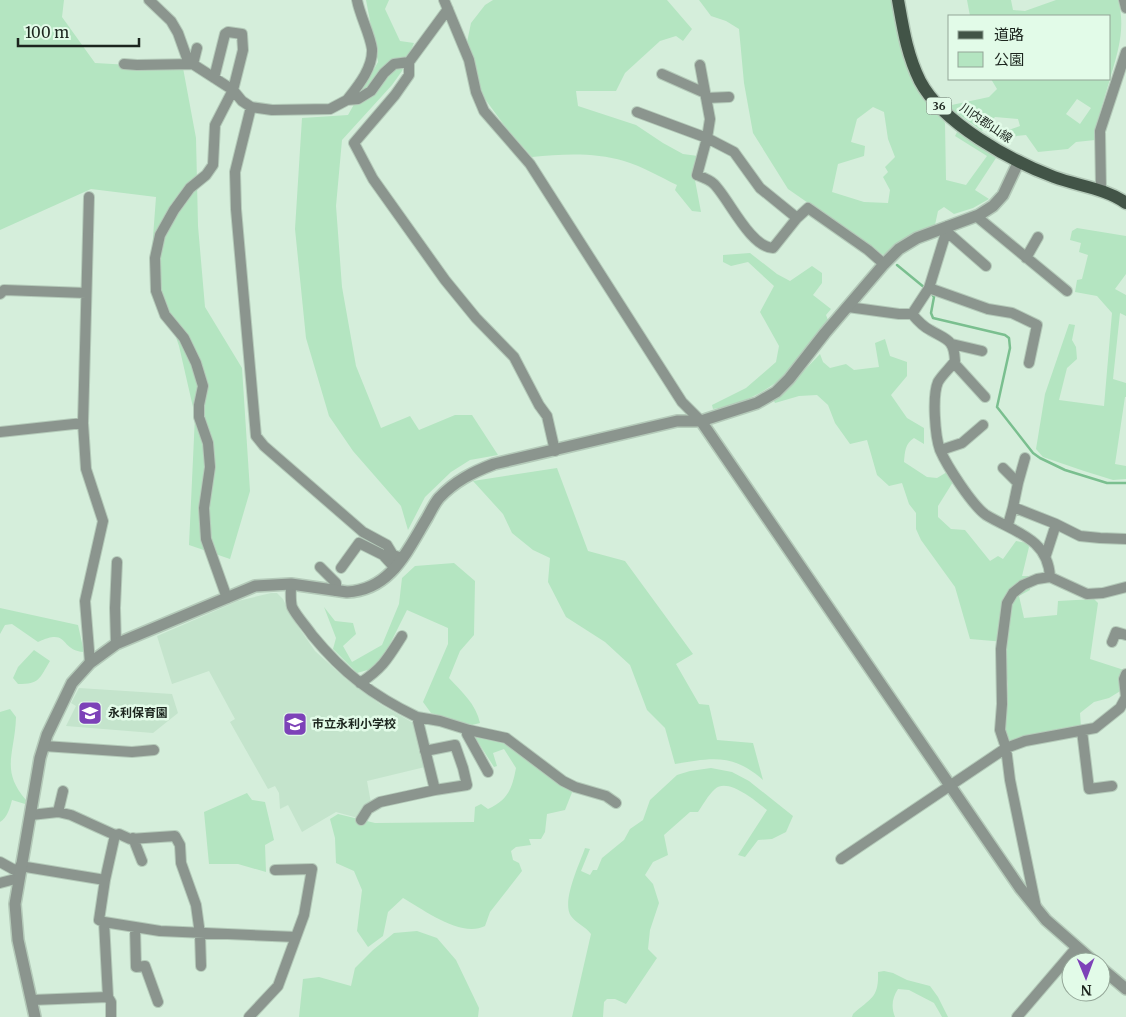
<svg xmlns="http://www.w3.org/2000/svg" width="1126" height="1017" viewBox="0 0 1126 1017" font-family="Merriweather,'Noto Sans JP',serif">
  <rect width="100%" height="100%" fill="#d5eedb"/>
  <path fill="#c4e4cc" d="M271 593H277L283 599 291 616 315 651 346 679 380 704 415 724 425 767 367 781 371 803 358 818 336 812 302 832 288 805 280 809 279 793 275 786 268 789 230 722 235 719 209 671 172 684 157 636 238 601Z
    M79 688 172 694 178 713 153 733 66 726 76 706 71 703Z"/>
  <path fill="#b4e5c1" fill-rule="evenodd" d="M0 0H64L62 17 95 63 183 68 196 138 198 226 205 307 242 368 250 491 230 559 189 545 195 416 179 346 151 264 156 197 91 189 0 230Z
    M366 0H389L385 9 400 41 414 43 402 71 392 85 342 140 336 206 342 287 356 366 381 428 410 416 419 430 455 415H472L498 455 470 460 451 472 425 497 408 530 401 506 353 451 329 416 306 338 295 229 302 118 348 115 378 62Z
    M493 0H667L692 29 683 41 676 36 660 41 625 73 616 91H576L578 106 636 125 663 143 683 154 698 156 694 175 701 212 692 211 675 190 677 185C660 177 642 166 624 161 594 152 562 154 532 157L507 129 482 95 477 74 466 47 471 23 485 5Z
    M699 0H894L936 109 945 123 946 180 966 185 987 156 955 136 958 130 996 158 975 190 989 199 973 208 954 214 944 207 938 211 935 225 912 235 883 255 788 189 753 133 744 83 739 29 726 21 711 16ZM873 107 884 112 888 139 895 157 885 167 888 172 883 177 890 190 888 203 864 202 832 192 838 164 864 156 865 146 851 142 857 119Z
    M967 0H1011L1013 10 1025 11 1056 0H1118C1126 27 1118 52 1110 79V16H970Z
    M991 79H1110L1096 126 1095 140 1076 142 1068 149 1038 152 1026 135 999 138 997 134 1020 126 1018 119 995 117 982 131 947 106 989 97 997 89ZM1077 99 1091 108 1080 124 1066 114Z
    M1077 228 1126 236V274L1115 289 1126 295V316L1120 313 1113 379 1126 383V397H1125L1115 464 1126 466V479L1113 480 1084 471 1043 457 1036 449 1045 394 1069 324 1075 325 1072 340 1076 347 1077 359 1067 368 1059 400 1104 406 1112 313 1097 296 1075 292 1077 280 1082 279 1088 255 1079 252 1081 243 1070 240 1072 231Z
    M750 253 777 274 790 281 812 266 822 273V283L813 295 831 309 826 315 828 320C818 334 801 361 789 372 768 391 741 405 713 409L712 405 746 388 776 362 779 346 760 312 774 286 748 262 731 266 723 262V255Z
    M885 339 890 356 907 362V376L891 395 907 418 924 428V444L914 438C905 444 905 451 904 462L927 477 937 478 947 472 953 482 938 506V517L951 529 965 530 990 561 998 556 1003 559 1016 541 1027 543 1029 547 1022 576H1028L1030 590 1019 596 1024 618 1057 615 1058 601 1094 599 1098 603 1090 659 1124 670 1122 690 1109 698 1094 702 1080 713 1081 727 1008 742 1004 724 1008 685 1004 658 1005 642 970 639 955 587 921 540 916 529V513L909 504 902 483 889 486 877 475 867 440 850 444 835 423 828 405 817 395 799 396 775 403 773 399 795 380 820 354 823 362 830 368 846 364 854 370 879 367 875 343Z
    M557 468 588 551 625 561 693 654 676 664 699 704 709 705 717 740 753 743 763 780C733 753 711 758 675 764L665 728 647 710 630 665 605 642 566 617 548 582 550 558 533 550 512 533 503 514 473 481Z
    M454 563 475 581 474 635 460 651 449 678C462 692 476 704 480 723L472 725 431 713 423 702 448 644V628L407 610 384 656 371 669 357 673 333 649 336 638 324 607 335 621 353 623 356 634 343 646 352 662 382 645 399 604 402 578 415 566Z
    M0 608 78 625 84 652C59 651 70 627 38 642L12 624 5 625 0 634Z
    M34 650 50 661C39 679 40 684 18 684L13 678 18 667Z
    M10 709 16 717C15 754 0 770 26 800L25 804 12 800C10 808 7 818 0 822V712Z
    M478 735 504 741 573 790 565 810 547 814 545 832 541 839H529L531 845 516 847 511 851 513 860 519 863 522 871 490 912 485 926C461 938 424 910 403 898L388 912 383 936 368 947 357 931 362 890 354 871 336 863 335 838 330 819 338 814 375 823 474 822 475 807 481 804 488 809C508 800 512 789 516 768L504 749 493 753 497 766 494 767 474 736Z
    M711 768 732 772 749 781 793 816 786 832 772 839 758 840 745 857 738 855 767 810C757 802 728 777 715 789 708 795 703 805 698 812H690L664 835 668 855 653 862 645 875 653 884 659 903 650 930 648 949 657 958 626 1004 615 999H607L604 1002 603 1017H572L591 934C585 926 576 923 571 916 561 902 580 863 585 848L590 849 581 871 590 875 593 870H597L602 858 624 840 630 829 643 820 650 800 677 775 690 771Z
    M247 793 252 800 265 802 274 840 265 845 266 872 238 864H209L204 812Z
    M417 931 437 938 456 960 479 1008 478 1017H299L303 979 319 977 351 986 355 968 373 950 394 933Z
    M884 971 893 973 907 980 930 986 938 997 948 1017H942L934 1003 909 990 898 989C892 998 891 1007 895 1017H852L853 1014C871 998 879 998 878 972Z"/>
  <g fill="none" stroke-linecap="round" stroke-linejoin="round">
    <path stroke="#7abf8f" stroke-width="2.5" d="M897 265 925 288
      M931 293 934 297 931 313 933 318 1005 335 1009 338 1010 348 997 407 1033 453 1040 458 1065 470 1107 483H1126"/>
    <g stroke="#b4cab9" stroke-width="12">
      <path id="minor" d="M149 0 171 21 178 33 188 61 233 90 242 101 251 107 272 110 330 109 347 100 358 99 371 91 384 73 394 64 409 62
        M444 0 469 60 476 92 484 111 530 164 682 402 701 421
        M1124 0 1126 8
        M448 9 409 62V75L395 95 354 143 373 179 445 280 476 318 514 357 539 405 547 416 555 451
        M124 64 137 65 193 64 197 48
        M662 74 705 93
        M214 78 225 34 228 32 242 34 243 50 233 90 215 125 213 165 206 175 190 188 174 210 160 235 155 258 156 291 165 315 184 338 196 363 203 386 199 405V417L208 443 210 467 204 508 206 539 227 598
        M706 98 729 97
        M347 100C358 86 373 68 372 49 370 34 360 16 357 0
        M251 107 235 172 236 209 256 436 264 446 363 532 387 545 393 555 402 558
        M637 112 707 138 710 119 700 65
        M1101 190 1100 131 1126 52
        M89 197 83 423 86 469 103 521 85 601 90 663
        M976 216 1067 291
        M797 218 760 188 734 152 707 138 697 175C702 177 710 180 714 184 729 199 750 247 773 248L797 218 808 208 868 250 884 264
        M946 231 986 266
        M1026 258 1038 237
        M929 288 988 309 1012 313 1037 325 1029 363
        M0 294 4 290 86 293
        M848 307 899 314H912
        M912 314C917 320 922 326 930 330 947 340 954 339 955 361 950 368 942 375 938 382 932 396 935 436 940 450 947 466 972 505 986 515 1014 532 1048 538 1050 577
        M912 314 929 288 948 226
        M952 344 982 351
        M954 363 985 397
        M0 432 83 423
        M941 450 962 443 983 425
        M1003 468 1018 483 1013 507
        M1018 483 1025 458
        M1056 524 1080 536 1100 538 1126 539
        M1008 525 1013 507 1056 524 1046 555
        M320 567 336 583V591
        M341 568 359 543 383 555 395 568
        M291 584C291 591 290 600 292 607 297 617 306 626 312 635 344 674 372 695 417 717L435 790 380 802 368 809 361 820
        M1112 642 1116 632 1126 635
        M116 644 115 608 117 562
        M360 683C383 668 388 658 402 636
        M417 717 440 721 469 730 506 738 563 781 575 787 606 796 616 803
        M1082 731 1089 789 1112 786
        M467 734 488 772
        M44 746 132 752 154 750
        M425 751 455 745 463 768 467 785 435 790
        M58 812 63 791
        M31 815 58 812 71 815 115 835 119 834 130 839 175 836 180 845 181 863 196 905 200 934 201 966
        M133 838 142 861
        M841 859 1006 748 1025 741 1095 728 1120 708 1126 697 1124 679 1126 674
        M0 862 20 873
        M20 866 105 880 99 920 104 922 108 997
        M105 880 115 835
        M0 883 19 878
        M1036 907 1010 780 1006 748 1000 730 1002 704 1001 649 1007 603 1013 593 1023 585 1037 579 1050 577 1087 594 1103 593 1126 587
        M104 922 160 931 296 937
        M135 927 136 967 145 966 158 1002
        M32 1000 108 997 111 1002V1017
        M249 1017 278 986 304 915 312 869 275 870
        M1017 1017 1077 947"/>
    </g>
    <g stroke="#b4cab9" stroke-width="14">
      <path id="tertiary" d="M701 421 1020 888 1046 920 1094 962
        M1101 968 1126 989
        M35 1017 18 940 15 904 40 758 47 735 72 683 90 663 116 644 255 586 291 584 347 592C391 590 407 551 427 518 431 511 434 504 439 498 455 481 473 472 494 464L677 421H701L757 403 776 392 789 379 825 333 884 264 899 249 917 238 979 215 993 206 1003 195 1019 161"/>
    </g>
    <g stroke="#b4cab9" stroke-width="15">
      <path id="primary" d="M898 0C903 28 907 55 920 81 942 123 1011 161 1054 177 1078 186 1105 188 1126 203"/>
    </g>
    <use href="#minor" stroke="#8b958e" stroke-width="10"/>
    <use href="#tertiary" stroke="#8b958e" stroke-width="11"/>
    <use href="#primary" stroke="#425447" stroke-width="12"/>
  </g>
  <defs>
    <g id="school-square" transform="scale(1.25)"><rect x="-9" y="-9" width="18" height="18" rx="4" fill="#7d42b8" stroke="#e2fbe8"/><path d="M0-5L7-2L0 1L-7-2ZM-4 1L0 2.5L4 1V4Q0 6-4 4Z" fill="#fff"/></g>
  </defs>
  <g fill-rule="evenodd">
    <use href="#school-square" x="90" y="713"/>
    <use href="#school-square" x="295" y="724"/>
  </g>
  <g text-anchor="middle" stroke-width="5" stroke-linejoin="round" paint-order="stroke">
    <rect fill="#e2fbe8" stroke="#57655b" stroke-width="1" x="926.5" y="97.5" width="25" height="17" rx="4"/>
    <g font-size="11" font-weight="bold" fill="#1c251e">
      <text x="939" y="110">36</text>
    </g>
    <g font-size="12" fill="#1c251e" stroke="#e2fbe8">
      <text transform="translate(986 123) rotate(34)" y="4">川内郡山線</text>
    </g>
    <g font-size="12" font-weight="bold" fill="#1c251e" stroke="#e2fbe8" text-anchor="start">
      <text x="108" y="717">永利保育園</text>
      <text x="312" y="728">市立永利小学校</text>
    </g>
  </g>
  <rect x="948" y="15" width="162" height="65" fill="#e2fbe8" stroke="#93a597"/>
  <rect x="958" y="31" width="25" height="8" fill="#425447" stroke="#93a597"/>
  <text x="994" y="40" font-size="15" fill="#1c251e">道路</text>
  <rect x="958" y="52" width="25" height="15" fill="#b4e5c1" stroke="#93a597"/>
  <text x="994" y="65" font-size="15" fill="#1c251e">公園</text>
  <g transform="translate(1086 977) rotate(179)"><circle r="24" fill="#e2fbe8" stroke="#93a597"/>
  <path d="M0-4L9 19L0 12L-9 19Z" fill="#7d42b8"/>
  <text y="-8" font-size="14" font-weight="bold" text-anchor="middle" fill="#1c251e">N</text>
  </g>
  <path d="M18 38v8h121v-8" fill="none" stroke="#1c251e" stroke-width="2.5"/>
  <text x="25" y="38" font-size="15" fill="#1c251e" stroke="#e2fbe8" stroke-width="4" paint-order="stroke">100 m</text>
</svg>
